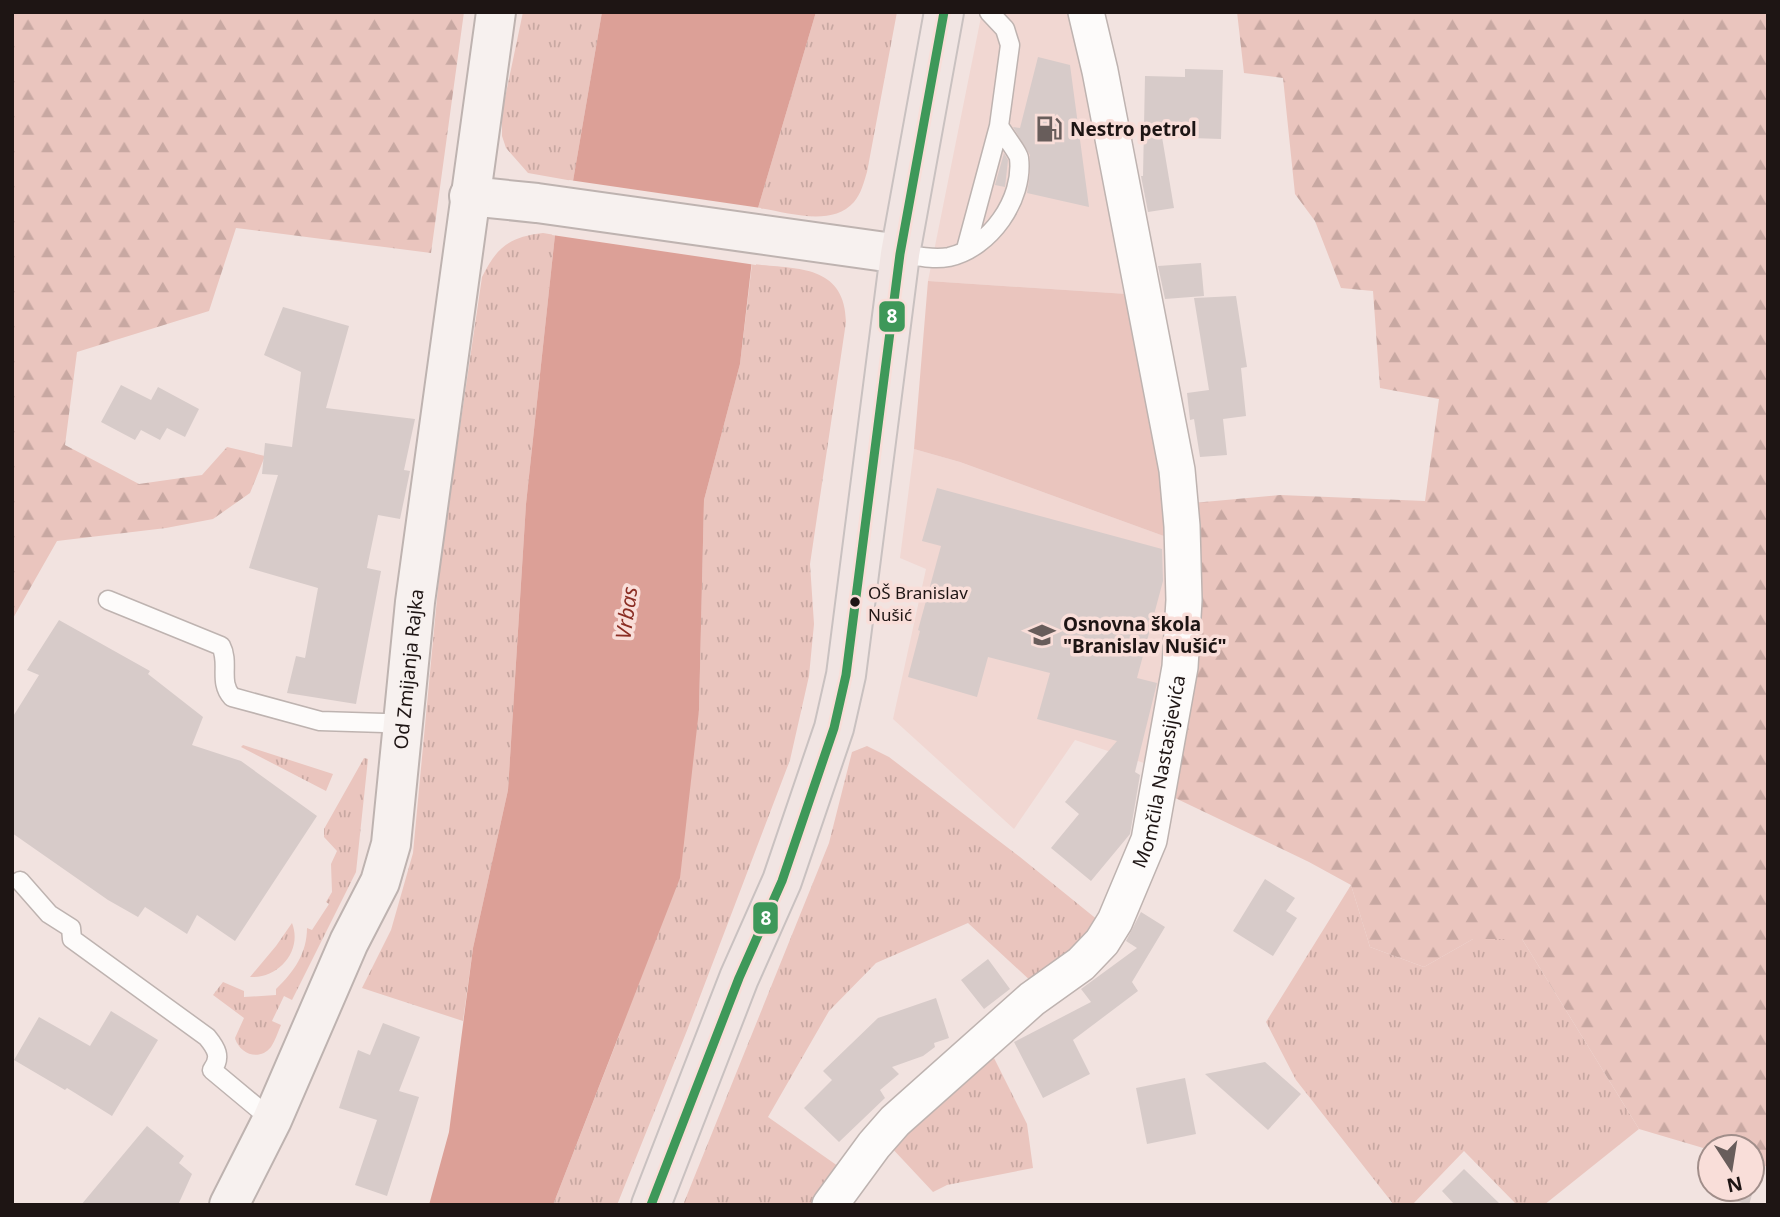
<svg xmlns="http://www.w3.org/2000/svg" width="1780" height="1217" viewBox="0 0 1780 1217" font-family="'Noto Sans',sans-serif">
  <defs>
    <pattern id="grass-tufts" width="24" height="20" patternUnits="userSpaceOnUse" patternTransform="scale(1.75)"><rect width="24" height="20" fill="#eac5be"/><path d="M3 7l-1-3M5 7V3M7 7l1-3M15 17l-1-3M17 17v-4M19 17l1-3" fill="none" stroke="#c8a8a2"/></pattern>
    <pattern id="forest-firs" width="22" height="20" patternUnits="userSpaceOnUse" patternTransform="scale(1.75)"><rect width="22" height="20" fill="#eac5be"/><path d="M5 1l3.5 6h-7zM16 11l3.5 6h-7z" fill="#c8a8a2"/></pattern>
  </defs>
  <rect width="100%" height="100%" fill="#f2e3e0"/>
  <path fill="#f1d7d2" d="M982 12H1074L1127 294 928 281Z
    M914 449 960 462 1172 539 1156 767 1075 740 1014 829 893 719 926 569 900 558Z"/>
  <path fill="url(#grass-tufts)" d="M523 12H602L573 181 528 173 506 148 502 136V112Z
    M816 12H897L867 172C864 182 861 194 854 202 831 228 787 212 758 208Z
    M543 233 555 235 526 504 508 790 473 948 463 1021 362 988 391 930 413 853 441 556 482 277C497 247 509 237 543 233Z
    M752 264C796 269 845 264 846 322L810 564 814 624 809 676 790 760 688 1028 617 1205H553L620 1033 699 710 704 500 740 364Z
    M243 745 333 774 326 791 241 747Z
    M867 746 889 757 1020 857 1099 921 1073 953 1034 984 968 923 876 963 829 1011 768 1117 845 1171 816 1205H683L829 843 852 752Z
    M364 758 368 759 356 872 292 1000 284 996 272 1021 281 1025C278 1032 275 1041 271 1047 260 1061 240 1055 235 1038L244 1018 213 995 223 982 244 991V997L276 995V989C294 972 307 953 307 928L312 930 329 904 326 902 332 892 331 864 337 851 324 837V829Z
    M1351 885 1370 947 1424 967 1473 939H1522L1639 1129 1544 1205H1517L1464 1151 1412 1205H1394L1296 1080 1266 1022Z
    M292 923C303 951 278 979 250 977L276 946Z
    M990 1050 1027 1124 1033 1168 947 1185 933 1192 889 1145Z"/>
  <path fill="url(#forest-firs)" d="M12 12H464L431 253 236 228 209 311 77 352 65 445 139 484 202 475 227 447 265 456 250 493 213 519 166 528 57 541 12 620Z
    M1237 12H1768V1167L1752 1162V1147H1710V1150L1639 1129 1522 939H1473L1424 967 1370 947 1351 885 1309 862 1173 797 1193 503 1280 495 1425 501 1439 399 1380 388 1373 291 1341 288 1315 221 1295 194 1283 78 1244 73Z"/>
  <path fill="#eac5be" d="M928 281 1127 294 1172 539 960 462 914 449Z"/>
  <path fill="#dca097" d="M602 12H816L758 208 740 364 704 500 699 710 680 878 553 1205H429L449 1132 473 948 508 790 526 504 555 235 573 181Z"/>
  <path fill="#f2e3e0" d="M569 180 761 208 756 265 552 235Z"/>
  <path fill="#d7cbc9" d="M1038 57 1070 65 1089 207 1027 193 1030 174V155L1013 127 1020 128Z
    M1185 69 1223 70 1221 139 1162 137 1174 208 1148 212 1141 176H1143L1145 76 1185 77Z
    M1004 153 1008 160 1005 187 995 185Z
    M1201 263 1204 296 1165 299 1158 266Z
    M1236 296 1247 367 1241 368 1246 416 1223 419 1227 455 1200 457 1194 419 1190 420 1187 393 1209 390 1194 298Z
    M283 307 349 326 326 408 415 419 404 470 410 471 400 519 378 515 367 568 381 571 356 704 287 693 296 656 305 658 318 588 249 568 278 475 262 474 265 443 292 447 301 372 264 355Z
    M121 385 151 400 158 387 199 409 185 437 167 428 160 440 141 430 135 440 101 422Z
    M937 488 1162 549 1163 581 1137 678 1157 683 1135 772 1140 775 1130 834 1091 881 1051 848 1079 814 1065 802 1117 741 1037 719 1050 673 988 657 977 697 908 677 920 631 918 630 941 546 922 541Z
    M59 620 150 671 148 674 203 717 192 745 241 761 317 816 235 941 197 915 187 934 145 907 138 917 108 900 12 833V718L39 675 27 670Z
    M1265 879 1295 898 1286 911 1297 918 1273 956 1233 931Z
    M1141 912 1165 927 1132 982 1138 991 1073 1040 1090 1074 1043 1098 1014 1042 1091 1002 1081 989 1137 948 1126 941Z
    M988 959 1010 989 984 1009 961 980Z
    M936 998 949 1038 934 1043 935 1047 923 1056 892 1067 899 1074 880 1090 885 1098 839 1142 804 1108 832 1080 823 1071 878 1018Z
    M111 1011 158 1040 112 1116 67 1088 65 1090 14 1060 39 1017 90 1046Z
    M383 1023 420 1037 399 1091 419 1097 387 1196 355 1185 377 1120 339 1108 358 1050 370 1055Z
    M1265 1062 1301 1094 1268 1130 1205 1074Z
    M1185 1078 1196 1134 1147 1144 1136 1088Z
    M147 1126 184 1156 179 1163 192 1174 178 1205H81Z
    M1464 1169 1501 1205H1455L1442 1191Z
    M1752 1180 1756 1181 1749 1205 1708 1193 1710 1185V1189H1752Z"/>
  <g fill="none" stroke-linecap="round" stroke-linejoin="round">
    <g stroke="#beb3b0" stroke-width="21">
      <path id="lane" d="M966 249 999 126 1010 45 1005 29 989 12
        M900 254C916 256 933 260 949 257 990 248 1024 199 1019 158 1019 154 1003 133 999 126
        M108 600 221 646C230 663 218 682 232 697L320 721 384 723 391 726 399 736
        M20 881 49 914 71 928 72 939 207 1037C216 1048 222 1057 212 1070L272 1120"/>
    </g>
    <g stroke="#beb3b0" stroke-width="38">
      <g id="street">
        <path id="s1" d="M830 1205 874 1145 895 1121 1032 999 1081 964 1102 942 1115 921 1149 840 1180 667 1184 600 1182 526 1177 470 1100 71 1086 12"/>
      </g>
    </g>
    <g stroke="#beb3b0" stroke-width="42">
      <g id="secondary">
        <path d="M469 196 537 203 900 254"/>
        <path id="s2" d="M229 1205 272 1120 349 942 380 882 391 844 415 602 496 12"/>
      </g>
    </g>
    <g stroke="#c9c1c0" stroke-width="42">
      <path id="primary" d="M651 1205 739 978 782 881 834 728 846 675 900 254 944 12"/>
    </g>
    <use href="#lane" stroke="#fdfbfa" stroke-width="18"/>
    <use href="#street" stroke="#fdfbfa" stroke-width="35"/>
    <use href="#secondary" stroke="#f7f1ef" stroke-width="38"/>
    <use href="#primary" stroke="#f1e5e3" stroke-width="38"/>
    <g stroke="#f9ded9" stroke-width="14">
      <path id="bus-1" d="M651 1205 739 978 782 881 834 728 846 675 900 254 944 12"/>
    </g>
    <use href="#bus-1" stroke="#3e9859" stroke-width="9"/>
  </g>
  <defs>
    <g id="fuel-bare" transform="scale(2.1)"><path d="M-5.5-6h7V0h2V4h1.3V-2.5L3-4.5l.8-.8L6-3V5H2.5V1h-1V6h-7ZM-4.2-4.7v3.2H.2V-4.7Z" fill="#685d5b" stroke="#f9ded9" stroke-width="2.5" paint-order="stroke"/></g>
    <g id="school-bare" transform="scale(2.1)"><path d="M0-5L7-2L0 1L-7-2ZM-4 1L0 2.5L4 1V4Q0 6-4 4Z" fill="#685d5b" stroke="#f9ded9" stroke-width="2.5" paint-order="stroke"/></g>
  </defs>
  <g fill-rule="evenodd">
    <use href="#fuel-bare" x="1049" y="129"/>
    <use href="#school-bare" x="1042" y="635"/>
  </g>
  <circle fill="#1e1514" stroke="#f9ded9" stroke-width="2.5" cx="855" cy="602" r="6"/>
  <g text-anchor="middle" stroke-width="7" stroke-linejoin="round" paint-order="stroke">
    <g font-size="17" fill="#1e1514" stroke="#f9ded9" text-anchor="start">
      <text x="868" y="599">OŠ Branislav<tspan x="868" dy="22">Nušić</tspan></text>
    </g>
    <g font-size="19" font-weight="bold" fill="#1e1514" stroke="#f9ded9" text-anchor="start">
      <text x="1070" y="136">Nestro petrol</text>
      <text x="1063" y="631">Osnovna škola<tspan x="1063" dy="22">"Branislav Nušić"</tspan></text>
    </g>
    <g font-size="19" fill="#1e1514" stroke="#f9ded9">
      <text dy="7" stroke="none"><textPath href="#s2" startOffset="572">Od Zmijanja Rajka</textPath></text>
      <text dy="7" stroke="none"><textPath href="#s1" startOffset="562">Momčila Nastasijevića</textPath></text>
    </g>
    <g font-size="21" font-style="italic" fill="#8b2e24" stroke="#f9ded9">
      <text transform="translate(627 613) rotate(-82)" y="7">Vrbas</text>
    </g>
  </g>
  <g stroke="#f9ded9" stroke-width="2.5">
    <rect x="878" y="300" width="28" height="33" rx="7" fill="#3e9859"/>
    <rect x="752" y="901" width="27" height="34" rx="7" fill="#3e9859"/>
  </g>
  <g font-size="19" text-anchor="middle" font-weight="bold" fill="#fff">
    <text x="892" y="323">8</text>
    <text x="766" y="925">8</text>
  </g>
  <rect width="1780" height="1217" fill="none" stroke="#1e1514" stroke-width="28"/>
  <g transform="translate(1731 1168) rotate(168)"><circle r="33" fill="#f9ded9" stroke="#a18e8a" stroke-width="2"/>
  <path d="M0-5L12 26L0 18L-12 26Z" fill="#685d5b"/>
  <text y="-10" font-size="19" font-weight="bold" text-anchor="middle" fill="#1e1514">N</text>
  </g>
</svg>
